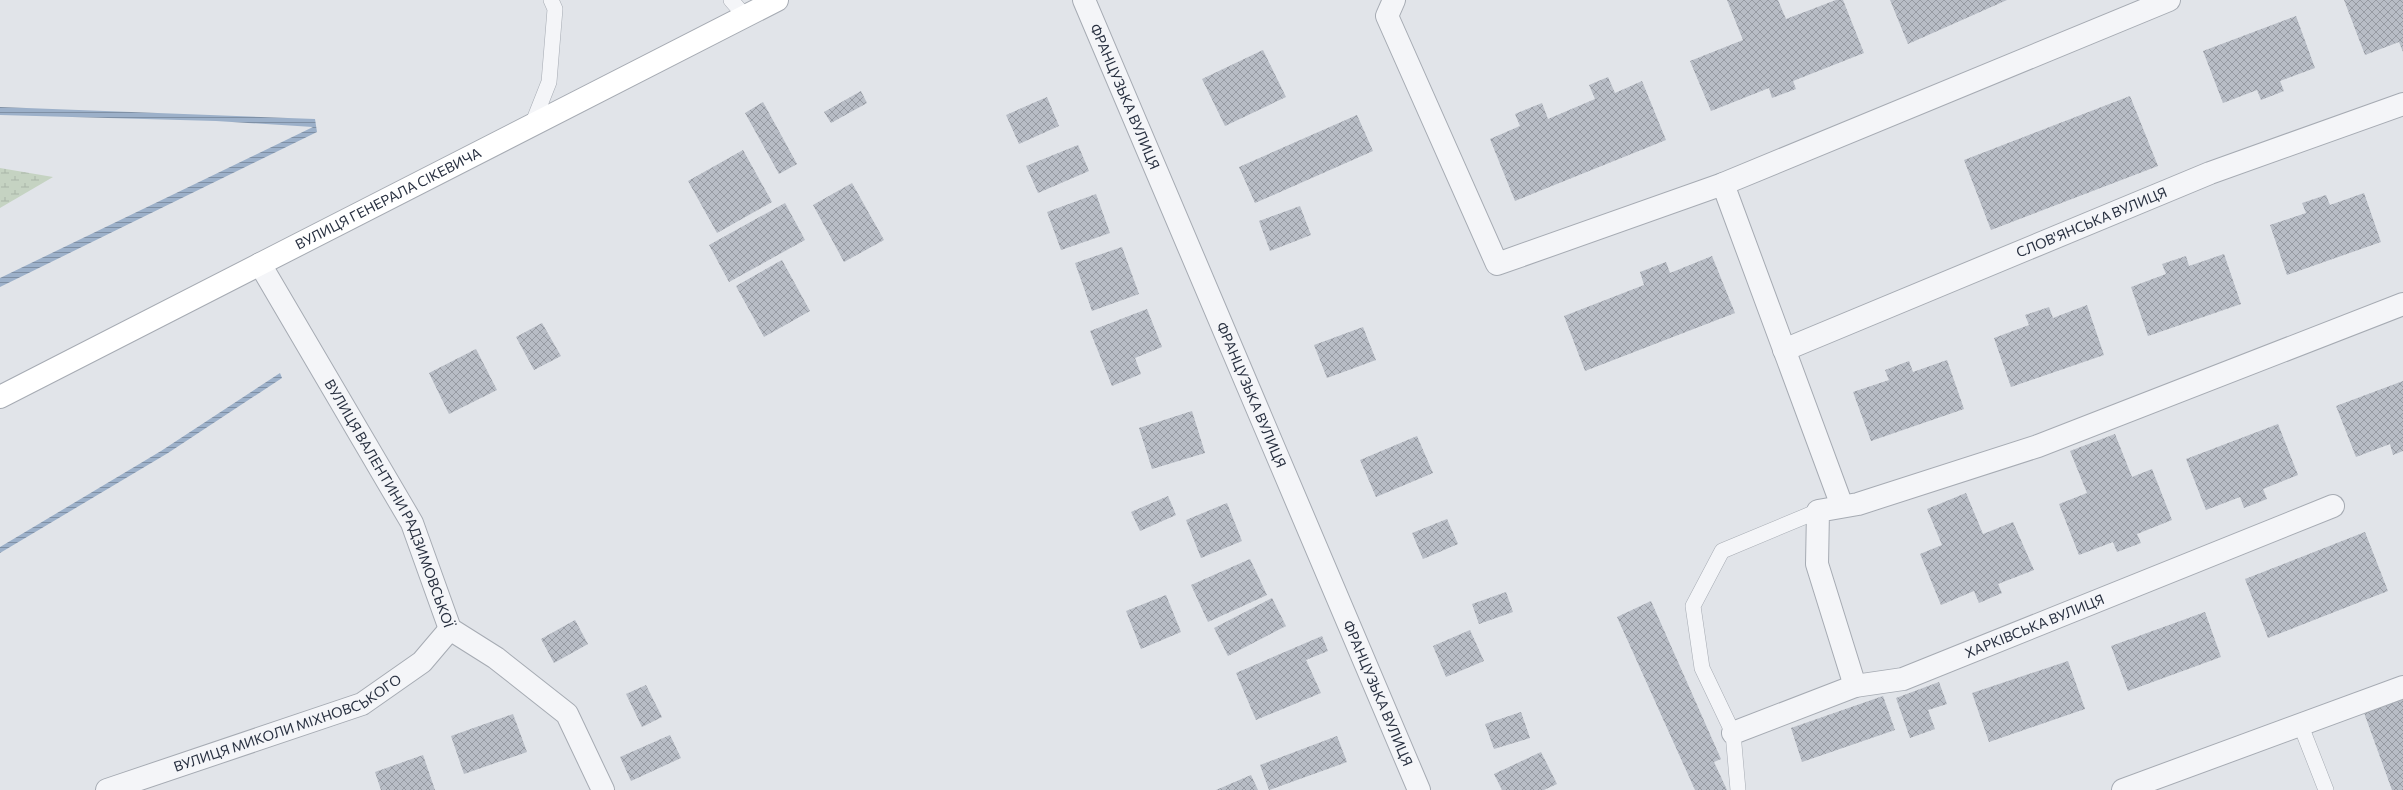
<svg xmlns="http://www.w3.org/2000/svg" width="2403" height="790" viewBox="0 0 2403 790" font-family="Commissioner,sans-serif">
  <defs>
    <pattern id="wetland-marsh" width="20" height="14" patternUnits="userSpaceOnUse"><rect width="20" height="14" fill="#c5d3c2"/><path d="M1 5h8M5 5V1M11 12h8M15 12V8" fill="none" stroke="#a9b6a8"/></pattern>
    <pattern id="water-rules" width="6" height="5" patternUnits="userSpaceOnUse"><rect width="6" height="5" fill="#9cb0c9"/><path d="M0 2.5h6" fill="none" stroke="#7f90a5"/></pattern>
    <pattern id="building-cross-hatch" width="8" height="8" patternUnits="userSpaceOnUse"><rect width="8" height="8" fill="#b8bdc6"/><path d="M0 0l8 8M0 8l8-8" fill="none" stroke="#969aa2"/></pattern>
  </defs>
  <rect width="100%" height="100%" fill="#e1e4e9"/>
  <path fill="url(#wetland-marsh)" d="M0 168 53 177 0 208Z"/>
  <path fill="url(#water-rules)" d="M0 107 315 119 317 132 0 287V278L313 127 216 121 0 115Z
    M280 373 282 378 168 453 0 553V547L161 451Z"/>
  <path fill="url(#building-cross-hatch)" d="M1727 0H1778L1786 19 1836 0H1843L1864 53 1793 81 1796 89 1772 98 1769 88 1711 111 1690 61 1743 40Z
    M1890 0H2007L1908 44Z
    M2344 0H2403V52L2399 42 2365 55Z
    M2296 16 2315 68 2280 81 2284 91 2261 100 2257 90 2223 103 2203 51Z
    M1263 50 1286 97 1225 126 1202 79Z
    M1608 77 1615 93 1642 81 1666 140 1515 201 1490 139 1520 126 1515 114 1542 103 1548 119 1595 99 1589 85Z
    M861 91 867 103 831 123 824 112Z
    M2130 96 2158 166 1991 230 1964 160Z
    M1047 97 1059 126 1019 144 1006 115Z
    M763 102 797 164 779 174 745 113Z
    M1357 115 1373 151 1255 203 1239 167Z
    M1078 145 1089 171 1038 193 1026 166Z
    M743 150 772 202 717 233 688 181Z
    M852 183 884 240 844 262 813 205Z
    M2364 193 2381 242 2287 275 2270 225 2306 213 2302 203 2326 195 2330 205Z
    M1096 194 1110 233 1061 250 1047 212Z
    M785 203 805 240 729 282 709 245Z
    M1300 206 1311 235 1270 251 1259 221Z
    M1122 247 1139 294 1092 311 1075 263Z
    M2224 254 2241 304 2148 336 2131 287 2166 274 2162 264 2186 256 2189 266Z
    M1712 256 1735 313 1585 371 1564 316 1644 285 1640 272 1666 262 1670 273Z
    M782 260 810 311 764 337 736 286Z
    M2087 305 2104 355 2011 387 1994 338 2029 325 2025 315 2049 307 2053 318Z
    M1147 309 1162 347 1135 358 1141 374 1112 386 1090 331Z
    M542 323 561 356 534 370 516 337Z
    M1363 327 1376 360 1327 378 1314 345Z
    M476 349 497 390 449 414 429 373Z
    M1947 360 1964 409 1871 441 1853 392 1889 380 1885 370 1909 361 1913 372Z
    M2403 381V451L2393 455 2390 444 2356 457 2336 406Z
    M1192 411 1205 453 1152 469 1139 428Z
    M2278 424 2298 475 2263 489 2267 499 2244 508 2240 497 2206 510 2186 459Z
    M2115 434 2132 477 2152 469 2172 520 2137 534 2141 543 2117 552 2113 542 2079 555 2059 504 2087 493 2070 451Z
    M1417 436 1433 473 1376 497 1360 460Z
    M1966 493 1983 534 2013 522 2034 570 1998 584 2002 593 1979 603 1974 591 1941 605 1920 554 1942 545 1927 509Z
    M1168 496 1176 515 1140 531 1131 512Z
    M1227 503 1242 541 1201 558 1186 520Z
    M1447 519 1458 544 1423 559 1412 533Z
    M2365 532 2388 591 2268 638 2245 579Z
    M1250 559 1267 595 1208 622 1191 585Z
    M1506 592 1513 612 1479 624 1472 604Z
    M1166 595 1181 632 1141 649 1126 611Z
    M1272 598 1286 626 1228 656 1214 628Z
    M1651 601 1721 759 1714 762 1727 790H1695L1617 617Z
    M2205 612 2221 657 2128 691 2111 646Z
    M575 620 588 644 554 663 541 639Z
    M1470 630 1484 661 1446 677 1433 646Z
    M1322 636 1328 651 1306 660 1321 693 1256 720 1236 673Z
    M2068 661 2085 709 1989 742 1972 693Z
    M1939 682 1947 704 1928 710 1935 729 1910 738 1896 698Z
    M646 685 662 717 642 727 626 694Z
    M1883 696 1895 730 1802 762 1791 728Z
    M2403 696V790H2392L2363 710Z
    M1521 712 1530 738 1494 749 1485 724Z
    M513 714 527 752 464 774 451 736Z
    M670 735 681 758 631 781 620 757Z
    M1337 736 1347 762 1269 790 1260 765Z
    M1541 752 1557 784 1544 790H1502L1494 774Z
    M423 755 435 790H381L375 772Z
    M1251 775 1258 790H1216Z"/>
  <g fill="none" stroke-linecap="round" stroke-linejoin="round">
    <g stroke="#a6abb3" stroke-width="16">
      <path id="lane" d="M731 0 745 16
        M532 125 549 82 555 9 551 0
        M2301 726 2326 790
        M1738 790 1733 733 1702 668 1693 606 1722 551 1818 511"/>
    </g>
    <g stroke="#a6abb3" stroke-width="24">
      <g id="street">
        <path id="s1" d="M1084 0 1419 790"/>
        <path d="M1394 0 1387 16 1497 264 1723 184 1842 506"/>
        <path d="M1723 184 2169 0"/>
        <path id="s2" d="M260 264 412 523 450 629 496 658 567 714 603 790"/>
        <path id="s3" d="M1784 350 2210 173 2403 104"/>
        <path d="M1855 686 1817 564 1818 511 1858 504 2038 446 2403 304"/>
        <path id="s4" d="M1733 733 1855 686 1903 679 2333 506"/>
        <path id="s5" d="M107 790 362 704 422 662 450 629"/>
        <path d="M2123 790 2403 687"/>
      </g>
    </g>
    <g stroke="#a6abb3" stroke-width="24">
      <g id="secondary">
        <path id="s6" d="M0 397 777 0"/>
      </g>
    </g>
    <use href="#lane" stroke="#f4f5f8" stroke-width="15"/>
    <use href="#street" stroke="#f4f5f8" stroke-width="22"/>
    <use href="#secondary" stroke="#fff" stroke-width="22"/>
  </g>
  <g text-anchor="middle" stroke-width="3" stroke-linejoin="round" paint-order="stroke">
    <g font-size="14" fill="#293141" stroke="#f0f3f7">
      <text dy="5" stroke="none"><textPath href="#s1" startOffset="105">ФРАНЦУЗЬКА ВУЛИЦЯ</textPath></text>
      <text dy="5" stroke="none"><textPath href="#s6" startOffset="436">ВУЛИЦЯ ГЕНЕРАЛА СІКЕВИЧА</textPath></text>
      <text dy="5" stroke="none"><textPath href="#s3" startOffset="333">СЛОВ'ЯНСЬКА ВУЛИЦЯ</textPath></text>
      <text dy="5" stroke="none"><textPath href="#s1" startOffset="429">ФРАНЦУЗЬКА ВУЛИЦЯ</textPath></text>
      <text dy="5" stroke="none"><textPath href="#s2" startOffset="273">ВУЛИЦЯ ВАЛЕНТИНИ РАДЗИМОВСЬКОЇ</textPath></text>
      <text dy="5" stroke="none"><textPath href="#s4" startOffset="321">ХАРКІВСЬКА ВУЛИЦЯ</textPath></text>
      <text dy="5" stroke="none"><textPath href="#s1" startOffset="753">ФРАНЦУЗЬКА ВУЛИЦЯ</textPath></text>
      <text dy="5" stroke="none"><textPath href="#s5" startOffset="193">ВУЛИЦЯ МИКОЛИ МІХНОВСЬКОГО</textPath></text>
    </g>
  </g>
</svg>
